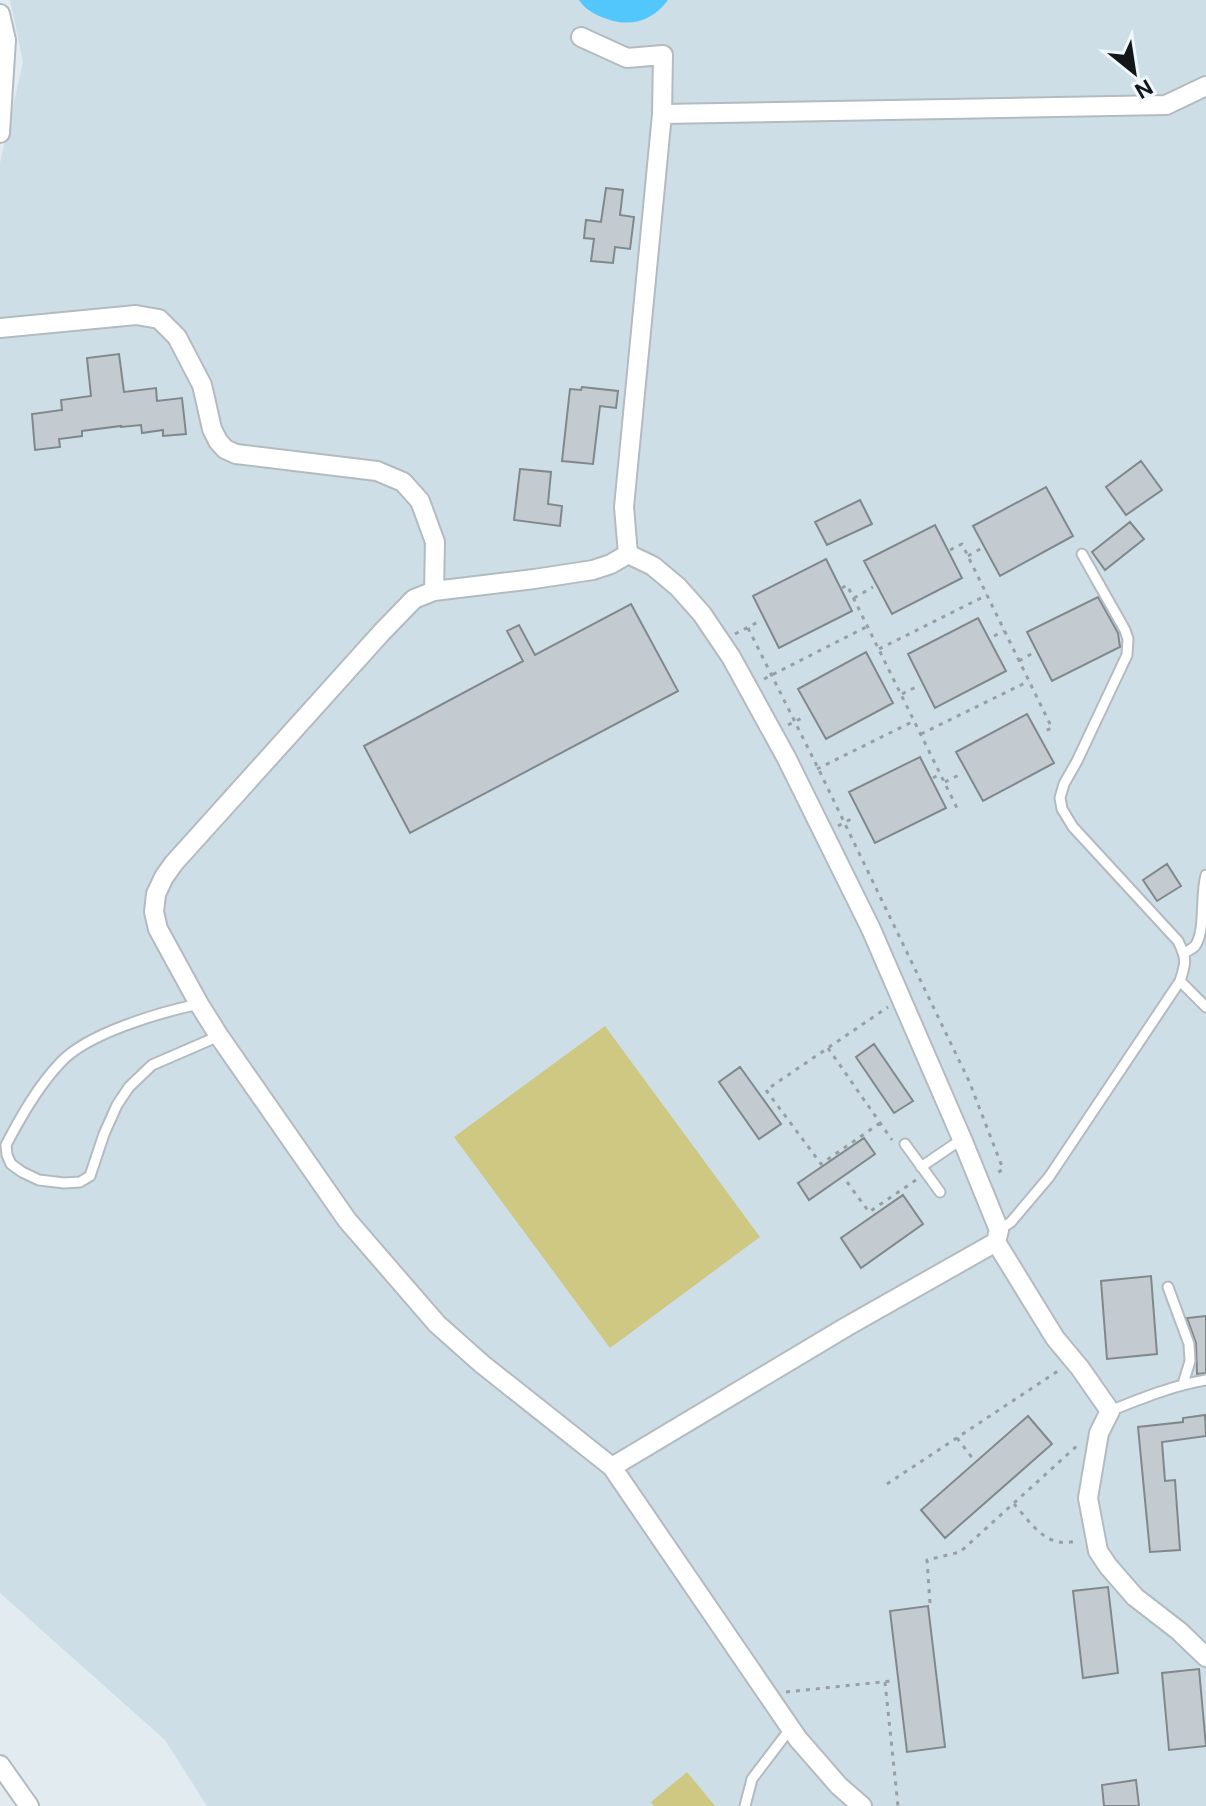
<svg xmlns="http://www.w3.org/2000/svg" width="1206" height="1806" viewBox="0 0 1206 1806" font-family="'DM Sans',sans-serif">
  <rect width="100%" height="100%" fill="#e2ebf0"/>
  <path fill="#cddee6" d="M10 0H1206V1806H207L165 1740 0 1593V163L23 62Z"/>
  <path fill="#cfc883" d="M605 1026 760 1237 610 1348 454 1137Z
    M687 1772 715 1806H654L651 1802Z"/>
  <path fill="#52c7fb" d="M579 0H668C650 24 626 28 599 16 591 12 584 8 579 0Z"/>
  <path fill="#c3cbd0" stroke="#80888c" stroke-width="2" d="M606 188 623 190 620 215 634 217 630 249 615 247 613 263 591 261 594 239 584 238 586 220 601 222Z
    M119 354 124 392 156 388 157 401 182 398 186 434 163 436V430L142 433 141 425 121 427V426L82 431V436L59 439 60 447 35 450 32 414 62 410 61 400 91 396 87 358Z
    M582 387 618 391 616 408 600 406 593 464 562 461 570 389 581 390Z
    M1141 461 1162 490 1126 515 1106 487Z
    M520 469 551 472 548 504 562 506 560 526 514 520Z
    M1046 487 1073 536 1000 576 973 526Z
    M860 500 872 524 827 545 815 522Z
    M1130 522 1144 539 1105 570 1092 552Z
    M935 525 962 578 892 614 864 561Z
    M826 559 852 611 779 648 753 596Z
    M1098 597 1118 633 1120 647 1052 681 1027 632Z
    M631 604 678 691 410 833 364 746 523 661 507 631 519 625 535 655Z
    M978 618 1006 671 935 708 908 654Z
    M866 652 893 703 826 739 798 689Z
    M1027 714 1054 763 983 801 956 752Z
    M920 757 946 808 875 843 849 792Z
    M1167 864 1181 886 1157 901 1143 880Z
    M874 1044 913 1101 894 1113 856 1057Z
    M740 1067 781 1124 759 1139 719 1082Z
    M864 1138 875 1154 809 1200 798 1183Z
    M903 1195 923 1224 861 1268 841 1238Z
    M1151 1276 1157 1354 1107 1359 1101 1281Z
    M1206 1316V1373L1197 1374 1196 1343 1187 1318Z
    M1205 1415 1206 1436 1162 1442 1165 1481 1175 1480 1180 1550 1150 1552 1138 1427 1183 1422V1418Z
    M1028 1416 1052 1444 945 1538 921 1510Z
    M1108 1587 1118 1673 1083 1678 1073 1591Z
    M928 1606 945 1747 907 1752 890 1611Z
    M1199 1669 1206 1746 1169 1750 1162 1673Z
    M1136 1780 1139 1806H1104L1102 1785Z"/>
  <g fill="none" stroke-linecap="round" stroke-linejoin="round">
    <g stroke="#b3bbc0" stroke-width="13">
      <path id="service" d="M1184 953C1188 951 1192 949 1195 946 1206 931 1200 895 1206 875
        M1180 981 1206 1007
        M199 1004C161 1012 88 1033 61 1062 38 1086 21 1116 6 1145L7 1155 11 1164 22 1172 39 1180 64 1183 80 1182 90 1176 104 1134 117 1105 129 1087 152 1065 219 1036
        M905 1144 940 1192
        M921 1167 962 1139
        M999 1230 1011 1222 1049 1177 1180 981C1186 963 1187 959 1178 941L1073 827 1062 809 1060 798 1064 784 1077 761 1127 655 1128 639 1125 630 1082 554
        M1168 1287 1189 1344 1190 1361 1183 1384
        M1110 1411C1142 1398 1172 1386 1206 1380
        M745 1806 752 1779 790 1729"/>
    </g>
    <g stroke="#b3bbc0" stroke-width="22">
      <path id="minor" d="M0 14 6 40 0 133
        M581 37 627 58 663 55 662 114
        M0 328 136 315 159 319 177 337 202 385 212 429 218 441 225 449 236 454 377 471 403 482 420 501 435 542 434 591 534 579 593 570 611 564 628 554
        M628 554 653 566 678 587 702 614 731 657 786 757 871 929 962 1139 999 1230 996 1242 1055 1338 1080 1368 1110 1411 1099 1433 1088 1498 1098 1551 1108 1566 1135 1597 1179 1631 1206 1657
        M628 554 624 507 662 114 1166 105 1206 86
        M434 591 414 599 382 632 174 863 164 877 156 894 154 912 158 929 199 1004 219 1036 347 1220 437 1324 482 1364 612 1467 798 1739 839 1786 862 1806
        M612 1467 846 1327 996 1242
        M0 1765 29 1806"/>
    </g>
    <path stroke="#989fa3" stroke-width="3" stroke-dasharray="4 6" stroke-linecap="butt" d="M950 550 962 544 1052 728 1042 732
      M968 556 982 548
      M842 588 847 585 957 808
      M854 598 873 587
      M748 628 818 768 969 1081 1003 1169 996 1174
      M735 634 758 622
      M994 636 1004 631
      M879 649 987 595
      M1019 661 1033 653
      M764 679 868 626
      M902 694 920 685
      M788 725 802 718
      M921 734 1029 681
      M817 769 914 721
      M933 778 940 774
      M945 782 963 773
      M838 826 853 818
      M828 1048 892 1140
      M880 1123 821 1164 766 1090 888 1007
      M847 1182 869 1212 916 1180
      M957 1438 973 1459
      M887 1484 1061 1369
      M1014 1504C1026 1517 1040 1539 1059 1542 1065 1543 1072 1542 1078 1541
      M930 1603 927 1560 960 1552 1079 1444
      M885 1682 898 1806
      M786 1692 891 1681"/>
    <use href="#service" stroke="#fff" stroke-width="9"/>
    <use href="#minor" stroke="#fff" stroke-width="18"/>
  </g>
  <g transform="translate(1134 72) rotate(150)" stroke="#f0f8fd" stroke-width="6" paint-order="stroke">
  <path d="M0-6L14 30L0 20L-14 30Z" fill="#141719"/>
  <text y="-12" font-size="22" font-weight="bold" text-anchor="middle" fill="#141719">N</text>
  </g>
</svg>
